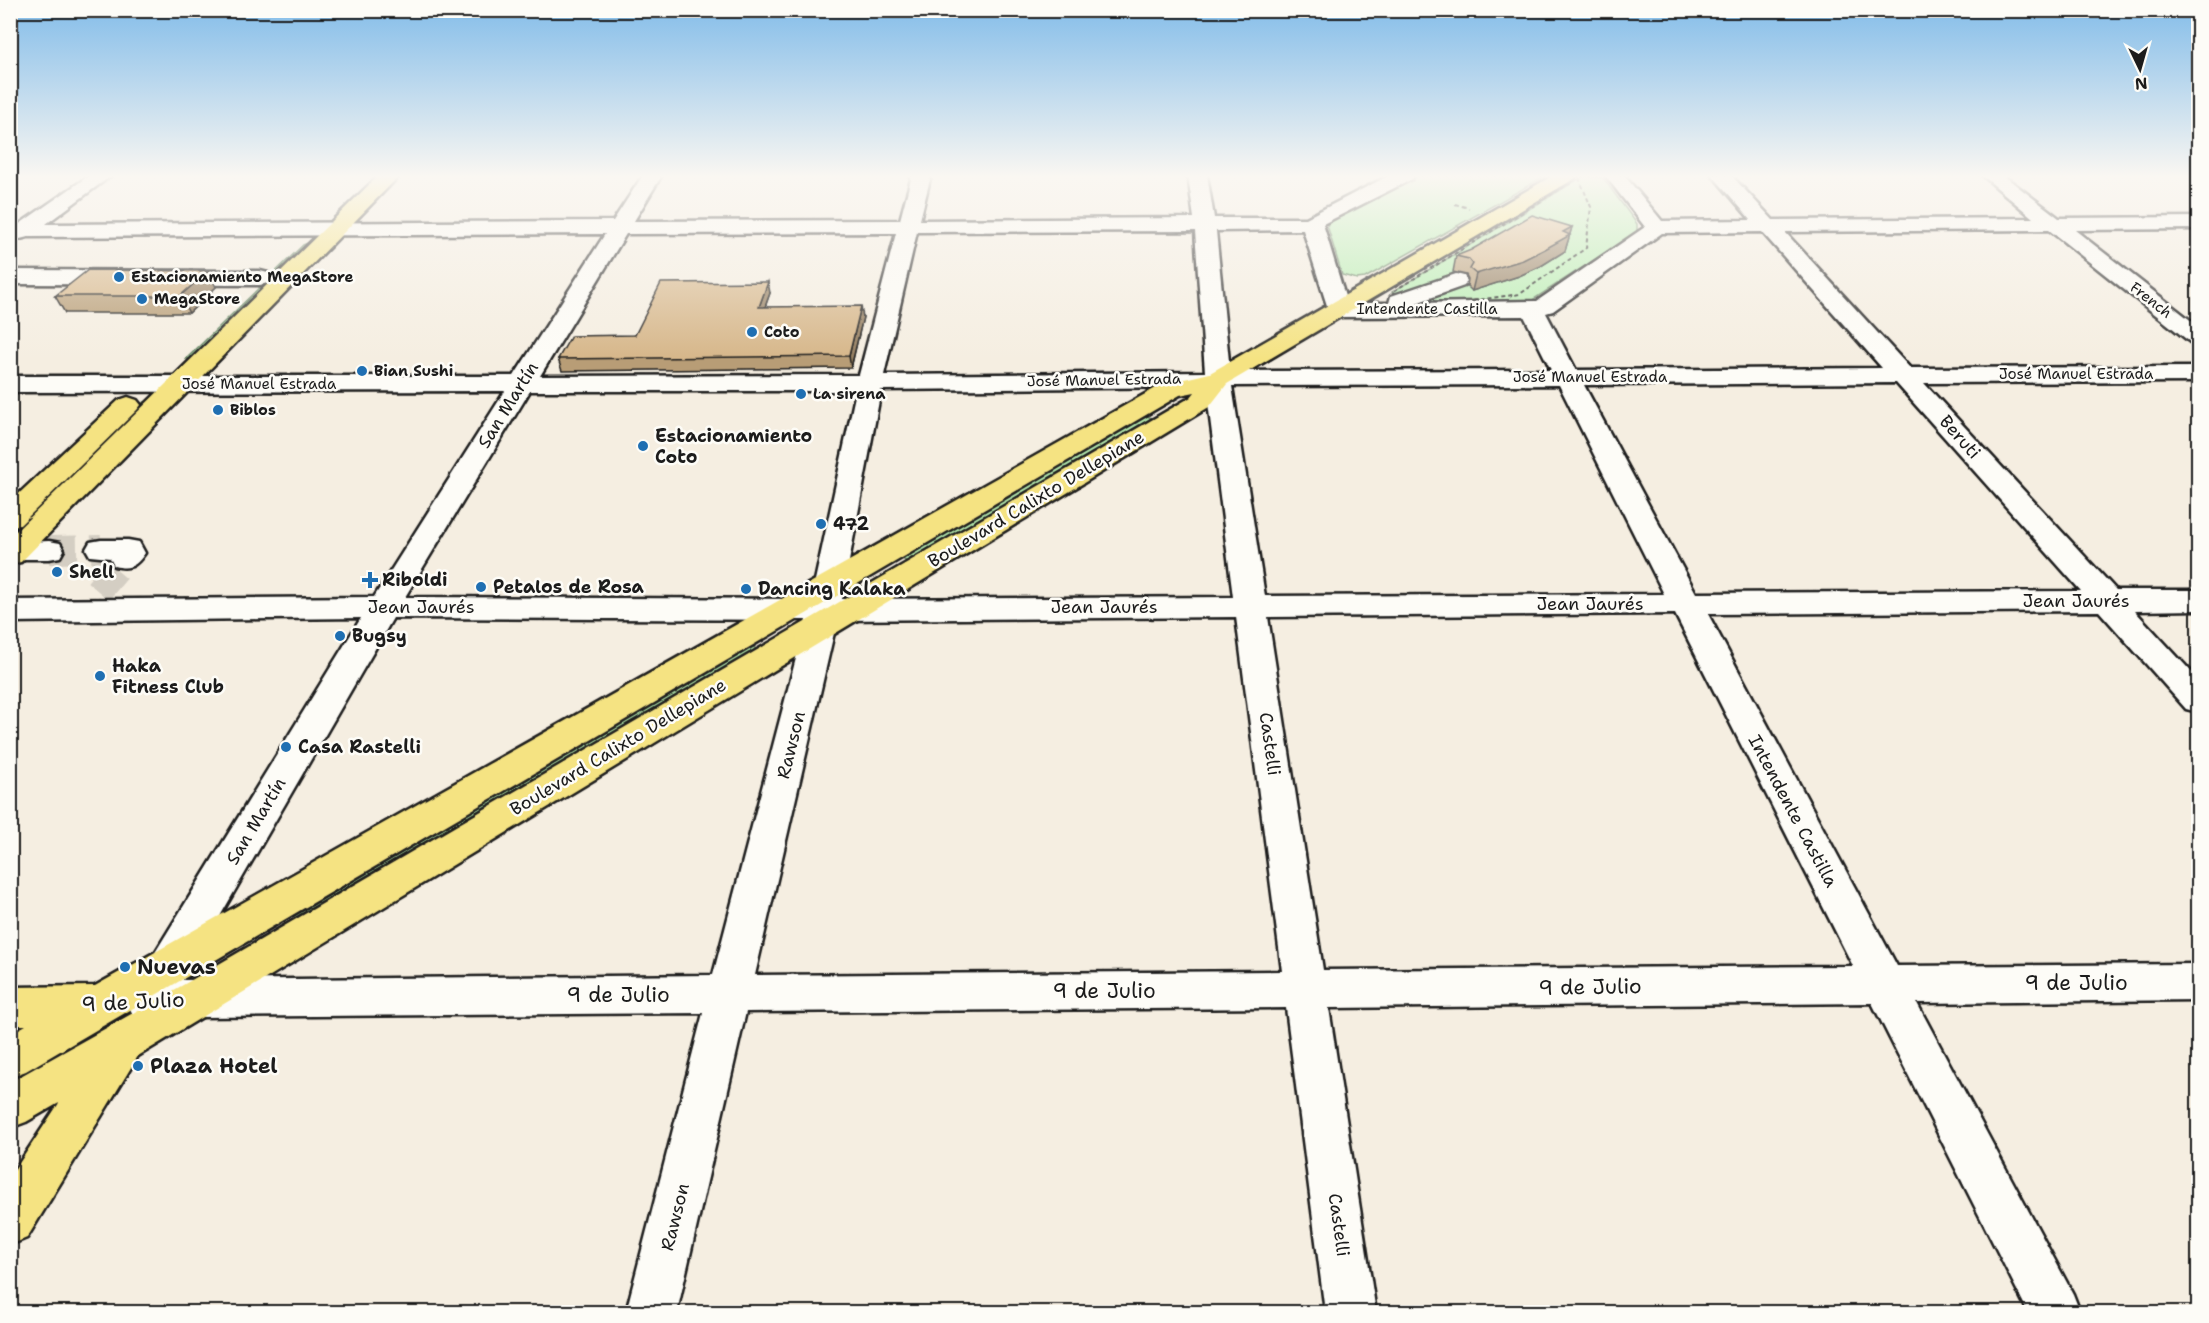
<svg xmlns="http://www.w3.org/2000/svg" width="2209" height="1323" viewBox="0 0 2209 1323" font-family="'Shantell Sans',sans-serif">
  <rect width="100%" height="100%" fill="#f5eee1"/>
  <filter id="ink" filterUnits="userSpaceOnUse"><feTurbulence type="fractalNoise" baseFrequency=".0167" numOctaves="2"/><feDisplacementMap in="SourceGraphic" scale="12" xChannelSelector="R" yChannelSelector="G"/><feConvolveMatrix kernelMatrix="1 2 1 2 8 2 1 2 1" color-interpolation-filters="sRGB"/></filter>
  <g filter="url(#ink)">
    <path fill="#b7eeb1" stroke="#6a8566" stroke-width="1.5" d="M1419 175H1547L1365 278 1357 279 1342 275 1327 225 1331 220Z
      M1584 176 1603 178 1637 224V232L1531 301H1406L1392 292Z
      M310 242 313 243 194 359H186L303 245Z
      M151 400 11 543V530L142 403Z
      M1142 413 1155 420 910 564 897 555Z
      M747 642 760 652 298 923 288 908Z"/>
    <g fill="none" stroke-linecap="round" stroke-linejoin="round">
      <path stroke="#d4cec3" stroke-width="28" stroke-dasharray="28 14" stroke-linecap="butt" d="M49 550 101 549
        M98 591 125 559"/>
      <g stroke="#1c1c1c" stroke-width="5">
        <path id="minor" d="M90 175H112L46 224 613 221 643 175H662L634 221 900 220 912 175H931L920 220 1194 218 1188 175H1207L1214 218H1306L1390 175H1414L1412 179 1323 224 1347 303H1389L1391 296 1456 274 1464 276 1467 281 1464 286 1416 303 1537 301 1645 227 1605 175H1624L1662 221 1751 220 1712 175H1731L1773 220 2033 218 1982 175H2003L2059 218 2198 217V229L2075 230 2198 326V344L2190 342 2049 230 1785 232 1910 368 2198 367V382L1924 383 2116 590H2198V610L2135 611 2198 679V712L2186 709 2099 611 1708 614 1897 966 2198 964V1000L1917 1003 2073 1294 2080 1312H2028L1872 1003 1329 1008 1376 1312H1325L1286 1008 746 1012 677 1312H626L703 1013 198 1017 148 1021 133 1015 127 1002 133 989 150 983 145 972 151 959 361 618 10 622V600L374 597 505 391 10 392V376H514L605 234 28 237 20 239 10 237V225H18ZM1303 230 1330 315 1338 317 1524 316 1551 370 1230 371 1216 231ZM1195 231 1205 372 884 375 917 232ZM1762 232 1882 368 1576 370 1546 313 1553 311 1662 233ZM896 233 859 375 540 376 626 234ZM1896 383 2081 591 1696 593 1584 385ZM1559 385 1664 594 1265 596 1232 386ZM1206 387 1233 597 842 599 881 390ZM530 391H856L811 599 405 597ZM1675 614 1853 966 1323 970 1268 617ZM1236 617 1282 971 755 975 837 620ZM393 618 806 620 713 975 183 980Z
          M10 270 260 271 268 273 271 278 268 283 260 285 10 284Z
          M101 540H128L139 542 145 553C136 566 130 570 114 566L110 558 90 556 86 549 90 542Z
          M49 541 60 543 64 550 60 557 49 559H10V543Z"/>
      </g>
      <g stroke="#1c1c1c" stroke-width="5">
        <path id="major" d="M379 175H400L21 562 10 564V537Z
          M1554 175H1577L1574 179 1227 384 1209 407 138 1056 27 1238 10 1245V1177L59 1103 26 1122 10 1128V1082L183 985 1191 397 1195 392 1180 395 26 1071 10 1077V1034L26 1025H10V987L95 986 1163 384 1210 373Z
          M128 397 137 400 141 405 137 410 20 525 10 528V502L119 400Z"/>
      </g>
      <path stroke="#1c1c1c" stroke-width="2" stroke-dasharray="4 3" stroke-linecap="butt" d="M1579 178 1591 207 1586 248 1520 294 1470 301H1406L1392 292Z
        M1455 204 1469 208"/>
      <use href="#minor" fill="#fdfcf7" fill-rule="evenodd"/>
      <use href="#major" fill="#f5e382" fill-rule="evenodd"/>
    </g>
    <path fill="#b89d76" stroke="#1c1c1c" stroke-width="1.5" d="M1572 227 1565 251 1541 266 1519 276 1472 291 1467 286 1468 279 1466 275 1453 272 1456 256Z
      M216 287 189 313H65L55 296Z
      M770 293 765 307 863 317 851 368 562 371 558 359Z"/>
    <path fill="#967f60" stroke="#1c1c1c" stroke-width="1.5" d="M1572 227 1565 251 1541 266 1519 276 1472 291 1476 274Z
      M208 271 216 287 189 313 180 296Z
      M768 282 770 293 761 318 759 307Z
      M861 306 863 317 851 368 849 356Z"/>
    <path fill="#d6b689" stroke="#1c1c1c" stroke-width="1.5" d="M1532 215 1572 227 1563 232 1570 235 1545 249 1523 260 1476 274 1470 269 1473 264 1469 259 1456 256 1471 250Z
      M88 270 208 271 180 296H55Z
      M768 282 759 307 861 306 849 356 558 359 571 336 635 335 661 283Z"/>
  </g>
  <linearGradient id="sky" x2="0" y2="1"><stop stop-color="#82bce9"/><stop offset="0.49" stop-color="#faf7f2"/><stop offset="1" stop-color="#faf7f2" stop-opacity="0"/></linearGradient>
  <rect width="2209" height="360" fill="url(#sky)"/>
  <g fill="#1f6fb2" stroke="#fdfcf7" stroke-width="2">
    <circle cx="119" cy="277" r="6"/>
    <circle cx="142" cy="299" r="6"/>
    <circle cx="752" cy="332" r="6"/>
    <circle cx="362" cy="371" r="6"/>
    <circle cx="801" cy="394" r="6"/>
    <circle cx="218" cy="410" r="6"/>
    <circle cx="643" cy="446" r="6"/>
    <circle cx="821" cy="524" r="6"/>
    <circle cx="57" cy="572" r="6"/>
    <path d="M367 571h6v6h6v6h-6v6h-6v-6h-6v-6h6z"/>
    <circle cx="481" cy="587" r="6"/>
    <circle cx="746" cy="589" r="6"/>
    <circle cx="340" cy="636" r="6"/>
    <circle cx="100" cy="676" r="6"/>
    <circle cx="286" cy="747" r="6"/>
    <circle cx="125" cy="967" r="6"/>
    <circle cx="138" cy="1066" r="6"/>
  </g>
  <g text-anchor="middle" stroke-width="5" stroke-linejoin="round" paint-order="stroke">
    <g font-size="15" font-weight="bold" fill="#1c1c1c" stroke="#fdfcf7" text-anchor="start">
      <text x="131" y="282">Estacionamiento MegaStore</text>
      <text x="154" y="304">MegaStore</text>
      <text x="764" y="337">Coto</text>
      <text x="374" y="376">Bian Sushi</text>
      <text x="813" y="399">La sirena</text>
      <text x="230" y="415">Biblos</text>
    </g>
    <g font-size="15" fill="#1c1c1c" stroke="#fdfcf7">
      <text transform="translate(2151 300) rotate(38)" y="5">French</text>
      <text x="1427" y="314">Intendente Castilla</text>
      <text x="2076" y="379">José Manuel Estrada</text>
      <text x="1590" y="382">José Manuel Estrada</text>
      <text transform="translate(1104 380) rotate(-1)" y="5">José Manuel Estrada</text>
      <text x="259" y="389">José Manuel Estrada</text>
    </g>
    <g font-size="18" fill="#1c1c1c" stroke="#fdfcf7">
      <text transform="translate(508 405) rotate(-58)" y="6">San Martín</text>
      <text transform="translate(1960 437) rotate(48)" y="6">Beruti</text>
      <text transform="translate(1036 499) rotate(-31)" y="6">Boulevard Calixto Dellepiane</text>
      <text x="2076" y="607">Jean Jaurés</text>
      <text x="1590" y="610">Jean Jaurés</text>
      <text x="421" y="613">Jean Jaurés</text>
      <text x="1104" y="613">Jean Jaurés</text>
      <text transform="translate(1270 744) rotate(82)" y="6">Castelli</text>
      <text transform="translate(791 745) rotate(-76)" y="6">Rawson</text>
      <text transform="translate(618 747) rotate(-31)" y="6">Boulevard Calixto Dellepiane</text>
      <text transform="translate(1793 811) rotate(62)" y="6">Intendente Castilla</text>
      <text transform="translate(256 821) rotate(-59)" y="6">San Martín</text>
      <text transform="translate(675 1217) rotate(-76)" y="6">Rawson</text>
      <text transform="translate(1339 1225) rotate(82)" y="6">Castelli</text>
    </g>
    <g font-size="18" font-weight="bold" fill="#1c1c1c" stroke="#fdfcf7" text-anchor="start">
      <text x="655" y="442">Estacionamiento<tspan x="655" dy="21">Coto</tspan></text>
      <text x="833" y="530">472</text>
      <text x="69" y="578">Shell</text>
      <text x="382" y="586">Riboldi</text>
      <text x="493" y="593">Petalos de Rosa</text>
      <text x="758" y="595">Dancing Kalaka</text>
      <text x="352" y="642">Bugsy</text>
      <text x="112" y="672">Haka<tspan x="112" dy="21">Fitness Club</tspan></text>
      <text x="298" y="753">Casa Rastelli</text>
    </g>
    <g font-size="21" font-weight="bold" fill="#1c1c1c" stroke="#fdfcf7" text-anchor="start">
      <text x="137" y="974">Nuevas</text>
      <text x="150" y="1073">Plaza Hotel</text>
    </g>
    <g font-size="21" fill="#1c1c1c" stroke="#fdfcf7">
      <text x="2076" y="990">9 de Julio</text>
      <text transform="translate(1590 987) rotate(-1)" y="7">9 de Julio</text>
      <text x="1104" y="998">9 de Julio</text>
      <text x="618" y="1002">9 de Julio</text>
      <text transform="translate(133 1002) rotate(-3)" y="7">9 de Julio</text>
    </g>
  </g>
  <rect width="2209" height="1323" fill="none" stroke="#fdfcf7" stroke-width="36"/>
  <rect x="18" y="18" width="2173" height="1287" fill="none" stroke="#1c1c1c" stroke-width="2" filter="url(#ink)"/>
  <g transform="translate(2140 69) rotate(175)" stroke="#fdfcf7" stroke-width="4.5" paint-order="stroke">
  <path d="M0-4.5L10 22L0 15L-10 22Z" fill="#1c1c1c"/>
  <text y="-9" font-size="16" font-weight="bold" text-anchor="middle" fill="#1c1c1c">N</text>
  </g>
</svg>
